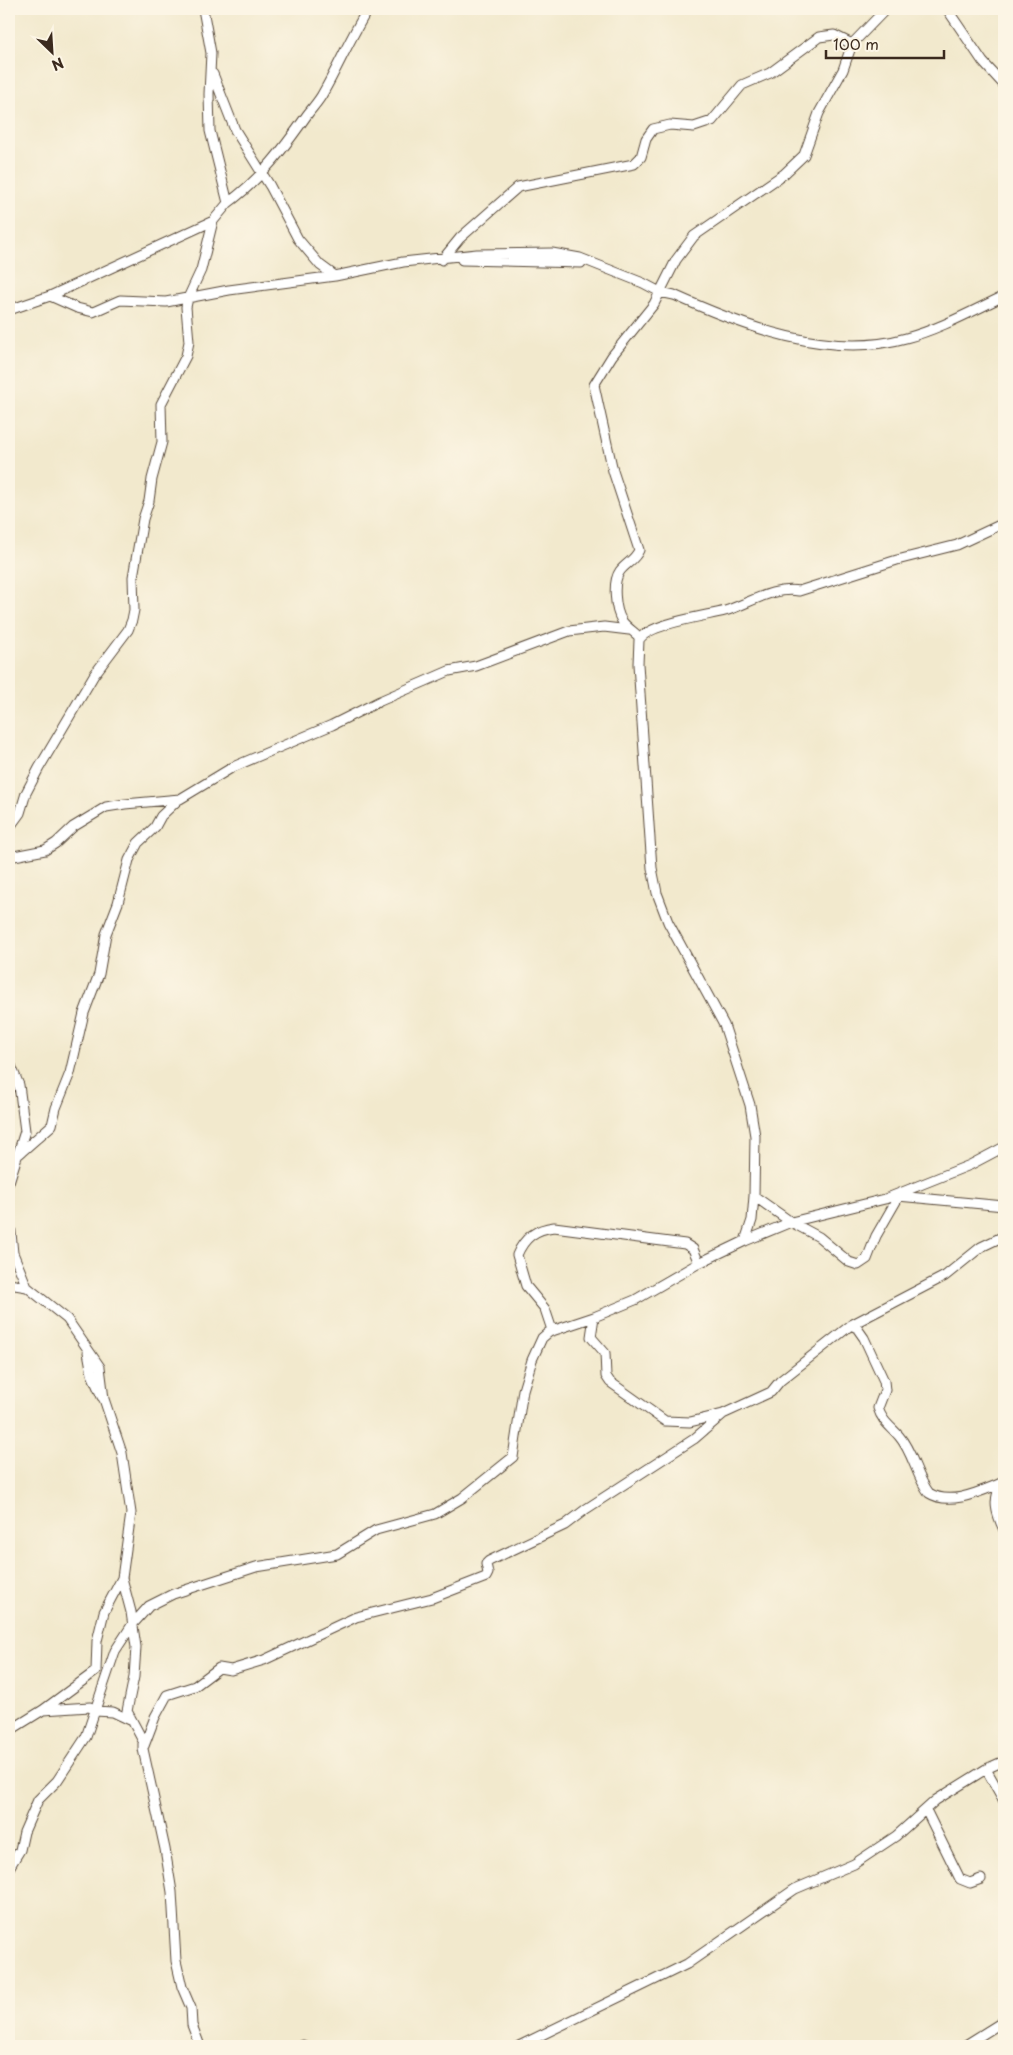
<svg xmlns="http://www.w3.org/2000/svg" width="1013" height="2055" viewBox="0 0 1013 2055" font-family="'Playpen Sans',sans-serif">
  <rect width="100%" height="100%" fill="#fcf5e5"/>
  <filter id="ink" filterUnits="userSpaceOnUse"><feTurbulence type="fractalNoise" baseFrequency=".02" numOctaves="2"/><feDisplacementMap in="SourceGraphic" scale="10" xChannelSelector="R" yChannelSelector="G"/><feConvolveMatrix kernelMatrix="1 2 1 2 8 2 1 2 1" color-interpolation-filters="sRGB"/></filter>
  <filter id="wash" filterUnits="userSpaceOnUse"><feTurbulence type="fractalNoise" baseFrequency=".0096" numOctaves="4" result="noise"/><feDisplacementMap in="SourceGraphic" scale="20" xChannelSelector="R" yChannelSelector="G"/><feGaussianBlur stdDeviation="1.12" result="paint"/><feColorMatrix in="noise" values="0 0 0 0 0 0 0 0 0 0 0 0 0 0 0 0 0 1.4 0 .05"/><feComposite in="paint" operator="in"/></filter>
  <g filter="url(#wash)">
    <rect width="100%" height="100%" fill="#f2e9cd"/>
  </g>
  <g filter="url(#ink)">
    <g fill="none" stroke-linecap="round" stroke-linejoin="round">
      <g stroke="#564738" stroke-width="11">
        <path id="minor" d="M947 9 983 62 1004 85
          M213 74 235 130 270 186 298 239 320 265 335 276
          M228 203C261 179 284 148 307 115 312 108 319 101 323 93 339 65 351 36 368 9
          M442 260 460 238 518 187 634 164 641 157 646 139 653 129 670 125 694 127 712 121 742 85 770 73 819 37 834 35 852 44
          M462 260 581 263
          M50 296 77 308 93 312 120 300 166 302 229 290 335 276 403 262 477 254 552 253 580 258 643 283 660 292 674 295C743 326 829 360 906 338 940 329 972 311 1004 296
          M9 310 50 296 213 221 228 203 210 131 209 94 211 53 203 9
          M640 638C635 632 627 628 622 621 615 610 612 582 620 571 626 563 635 560 639 550L613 471 594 385 612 356 654 304 676 260 694 236 784 174 804 155 819 113 843 70 852 44 886 9
          M9 828 20 813 26 793 39 768 94 675 128 630 132 620 134 610 133 577 143 519 149 501 152 479 162 442 161 404 186 356 189 342 186 307 188 298 201 270 213 221
          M9 857 45 850 56 843 73 827 106 807 125 804 180 799 233 767 332 725 380 701 449 671 476 666 569 631 604 627 629 630
          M9 1061 19 1085 25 1131 9 1182
          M9 1090 13 1075 12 1071
          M19 1154 52 1125 56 1108 70 1073 84 1013 99 974 106 934 118 903 129 860 138 843 155 827 161 816 179 799
          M754 1196 791 1222 819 1237 849 1262 858 1265 867 1259 876 1236 899 1196
          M898 1196 1004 1206
          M9 1213 13 1253 27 1287 67 1319 100 1367 104 1399 122 1453 131 1513 122 1578 131 1612 136 1647 134 1677 127 1711 143 1741V1749L165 1849 172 1892 176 1961 182 1987 191 2008 192 2025 200 2046
          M745 1241 752 1220 754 1196 755 1136 750 1105 724 1025 668 922 657 893 652 868 638 664 639 640C648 624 706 616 725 611 748 604 774 586 799 591L897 560 957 545 1004 523
          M9 1284 27 1287
          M594 1317 591 1337 605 1353 606 1376 610 1382 665 1421 690 1422 723 1414 771 1392 780 1381 851 1325 945 1276 981 1247 1004 1236
          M851 1325 857 1328 864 1338 884 1381 885 1390 878 1408C882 1421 890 1426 899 1436 913 1452 916 1476 929 1493 951 1507 983 1490 1004 1482
          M552 1330 545 1309 526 1286 517 1255C524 1238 535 1229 554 1227L685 1244 693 1249 699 1263
          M88 1352 92 1374 102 1397
          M1002 1483C992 1500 996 1513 1004 1530
          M43 1710 90 1707 95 1711 113 1712 130 1720
          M9 1731 43 1710 96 1671 97 1641 104 1612 122 1578
          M144 1746 155 1717 167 1695 195 1686 219 1668 231 1670 264 1660 356 1617 432 1598 486 1577 488 1573 486 1564 489 1561 565 1525 586 1509 694 1439 723 1414
          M986 1769 1004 1801
          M926 1810 960 1879 970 1883 981 1879
          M9 1868 20 1850 24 1832 38 1800 57 1781 86 1737 115 1651 132 1625 149 1606 173 1594 256 1567 337 1554 376 1530 435 1514 462 1498 513 1457 523 1390 532 1360 542 1338 549 1332 594 1317 635 1300 699 1263 745 1241 791 1222 885 1199 970 1165 1004 1147
          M303 2046V2045
          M519 2046 687 1964 795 1889 854 1864 896 1836 936 1800 986 1769 1004 1761
          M964 2046 1004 2021"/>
      </g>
      <use href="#minor" stroke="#fff" stroke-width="9"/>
    </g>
  </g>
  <rect width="1013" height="2055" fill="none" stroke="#fcf5e5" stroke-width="30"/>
  <g transform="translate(52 52) rotate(155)" stroke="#fcf5e5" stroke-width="4" paint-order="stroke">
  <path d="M0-4L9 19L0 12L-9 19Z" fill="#3b2a1e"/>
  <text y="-8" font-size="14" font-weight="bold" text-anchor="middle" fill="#3b2a1e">N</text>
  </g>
  <path d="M826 50v8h118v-8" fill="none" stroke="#3b2a1e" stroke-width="2.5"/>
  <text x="833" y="50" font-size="15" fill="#3b2a1e" stroke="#fcf5e5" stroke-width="4" paint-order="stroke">100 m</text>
</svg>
